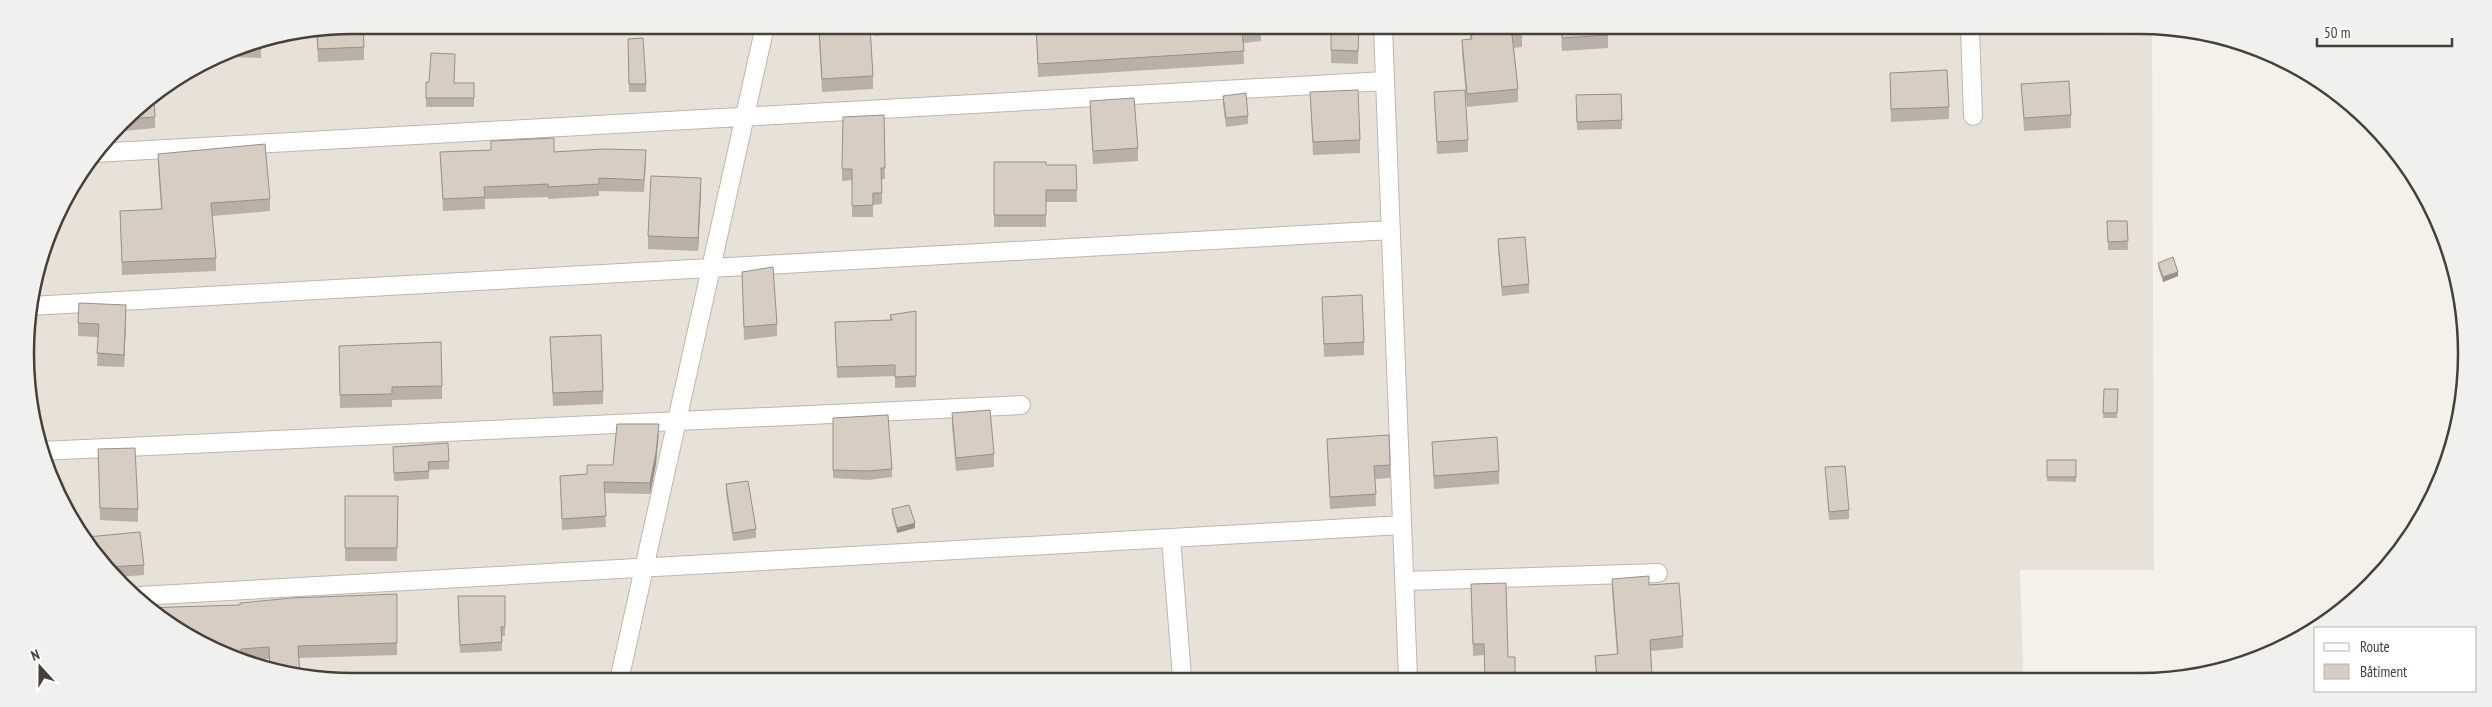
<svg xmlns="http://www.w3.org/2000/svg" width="2492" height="707" viewBox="0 0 2492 707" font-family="'PT Sans Narrow',sans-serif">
  <rect width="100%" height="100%" fill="#f4f0ea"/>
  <path fill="#e7e1d8" d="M354 25 1991 31V34L2152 36 2154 570H2020L2023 679 290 676 228 657 171 627 93 553 59 499 36 439 26 332 36 268 59 208 93 154 137 107 228 50 290 31Z"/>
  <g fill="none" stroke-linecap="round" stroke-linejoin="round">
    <g stroke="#bfb6ad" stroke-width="20">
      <path id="minor" d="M1383 28 1408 678
        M1970 30 1973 116
        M94 153 1385 81
        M30 306 1391 230
        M41 451 1021 405
        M1171 538 1182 677
        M1405 581 1658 573
        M139 596 1402 525
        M620 676 765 26"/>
    </g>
    <use href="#minor" stroke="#fff" stroke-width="18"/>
  </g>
  <path fill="#bab0a8" d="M354 25 364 47V60L318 62 316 29Z
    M819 27 873 76V89L822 92 819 39Z
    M874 27H930V29L875 36Z
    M1036 27 1261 28V41L1243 43 1244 64 1038 77Z
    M1331 28H1359L1358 64 1331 63Z
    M1469 29H1522V47L1514 48 1518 89V102L1467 107 1462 53V40L1470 39Z
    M1561 29H1608V48L1562 51Z
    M628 39 646 84V92H629Z
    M261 40V58L231 57V49Z
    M455 62 454 83H474V107H426V82H429Z
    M1890 73 1949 107V119L1891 122Z
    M2021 84 2071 115V128L2024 131Z
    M1310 92 1360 140V153L1313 155Z
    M1434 92 1468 140V152L1437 154Z
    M1621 94 1622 129 1577 130 1576 95Z
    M1223 96 1248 116V124L1226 127 1223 105Z
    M1090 101 1138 148V161L1093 164 1090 113Z
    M137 107 155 117V128L113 132Z
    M884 115 885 179H882V204L873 205V217H852V180L842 181V169Z
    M440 152H554L646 162 644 192 599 191V196L548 199V197L485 199V209L443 211Z
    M158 154 270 199V211L212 216 216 258V271L122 275 120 211 161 209 158 167Z
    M994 162 1046 165H1076L1077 202H1046V227H994Z
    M701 191 698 251 648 249V236Z
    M2107 221H2127L2128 250H2108Z
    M1498 239 1529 284V293L1502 296 1498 248Z
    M2158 263 2178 276 2163 282 2158 267Z
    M742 272 777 324V336L744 340Z
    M1322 297 1364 342V355L1324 357Z
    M916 311V387L895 388V376L837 378 835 322 890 320V315Z
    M126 318 124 367 97 366 98 337 78 336V323Z
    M550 337 603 391V404L553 406Z
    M339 359 442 386V399L392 400V407L340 408Z
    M2104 389H2118L2117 418H2103Z
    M952 413 994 454V467L956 471 952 426Z
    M833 418 892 469V477L868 480 833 478Z
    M659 435 656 464 650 494 604 493 606 527 562 530 560 476 587 474 613 465Z
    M1327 439 1390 465V478L1375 479 1376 506 1330 509Z
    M1432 442 1499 471V484L1434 489Z
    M393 447 449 461V469L429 470V479L394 481Z
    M98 449 138 509V522L100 520Z
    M2047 460H2076V482L2047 481Z
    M1825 467 1849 510V519L1829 520Z
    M726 484 756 529V538L733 541 726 493Z
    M345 496H398L397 561H345Z
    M892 509 915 528 897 533 892 514Z
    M87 537 144 565V575L118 577 93 553 87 544Z
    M1612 579 1649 585 1683 636V648L1651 651 1652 678H1596L1595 656 1617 655 1612 591Z
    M1471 584 1508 657 1515 678 1484 655 1473 656Z
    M397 594V655L299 658 290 676 269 670V659L241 661 240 605Z
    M458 596H505V636H502V651L460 653Z"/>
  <path fill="#979088" d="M701 178V191L698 251V238Z
    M2178 272V276L2163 282V277Z
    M126 305V318L124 367V355Z
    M659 424 656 464 650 494V483Z
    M915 523V528L897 533V528Z"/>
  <path fill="#d8cdc3" stroke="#979088" d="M354 25H363L364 47 318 49 317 29Z
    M819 27H870L873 76 822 79Z
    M1036 27 1261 28V29L1242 31 1244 51 1038 64Z
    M1331 28H1359L1358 51 1331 50Z
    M1470 29H1522V34L1512 35 1518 89 1467 94 1462 40 1472 39Z
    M1562 29H1608V35L1562 38Z
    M643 38 646 84H629L628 39Z
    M261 40V49L233 48Z
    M431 53 455 54 454 83H474V98H426V82H429Z
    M1947 70 1949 107 1891 109 1890 73Z
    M2069 81 2071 115 2024 118 2021 84Z
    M1358 90 1360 140 1313 142 1310 92Z
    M1465 90 1468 140 1437 142 1434 92Z
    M1246 93 1248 116 1226 118 1223 96Z
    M1621 94 1622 120 1577 122 1576 95Z
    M154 96 155 117 125 119 137 107Z
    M1134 98 1138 148 1093 151 1090 101Z
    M884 115 885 168H881L882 193H873V205L852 206V169H842L843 117Z
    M554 138V152L602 149 646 150 644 180 599 178V184L548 187V184L484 187 485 197 443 199 440 152 491 150V141Z
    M265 144 270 199 211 203 216 258 122 262 120 211 162 209 158 154Z
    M994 162H1046V165H1076L1077 190H1046V215H994Z
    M651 176 701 178 698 238 648 236Z
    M2107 221H2127L2128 241 2108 242Z
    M1525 237 1529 284 1502 287 1498 239Z
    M2173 257 2178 272 2163 277 2158 263Z
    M773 267 777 324 744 327 742 272Z
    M1362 295 1364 342 1324 344 1322 297Z
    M79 303 126 305 124 355 97 353 99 324 78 323Z
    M916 311V376L895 377V365L837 367 835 322 892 320 890 315Z
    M601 335 603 391 553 393 550 337Z
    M441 342 442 386 392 387V394L340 395 339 346Z
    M2104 389H2118L2117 413H2103Z
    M990 410 994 454 956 458 952 413Z
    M888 415 892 469 868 471 833 470V418Z
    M617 424H659L656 453 650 483 604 482 606 516 562 519 560 476 587 474V465H613Z
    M1389 435 1390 465 1374 466 1376 494 1330 497 1327 439Z
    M1497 437 1499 471 1434 476 1432 442Z
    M448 443 449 461 428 462 429 471 394 473 393 447Z
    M135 448 138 509 100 508 98 449Z
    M2047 460H2076V477H2047Z
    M1845 466 1849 510 1829 512 1825 467Z
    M748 481 756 529 733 533 726 484Z
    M345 496H398L397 548H345Z
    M909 505 915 523 897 528 892 509Z
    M140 532 144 565 107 567 93 553 88 545 87 537Z
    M1649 576V585L1679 583 1683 636 1650 640 1652 678H1597L1595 656 1618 654 1612 579Z
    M1506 583 1508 657H1515V678H1485L1484 644H1473L1471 584Z
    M397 594V643L298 646 300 676H290L270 670 269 647 241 649 240 661 228 657 171 627 152 608 174 607 240 605V603L292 598Z
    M458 596H505V627H501L502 642 460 645Z"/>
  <path d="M0 0H2492V707H0ZM353 34H2139A319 319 0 0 1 2458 353V354A319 319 0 0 1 2139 673H353A319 319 0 0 1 34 354V353A319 319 0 0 1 353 34Z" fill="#f0f0ef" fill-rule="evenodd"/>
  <path fill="none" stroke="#474038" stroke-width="2.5" d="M353 34H2139A319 319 0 0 1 2458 353V354A319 319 0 0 1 2139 673H353A319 319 0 0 1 34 354V353A319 319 0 0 1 353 34Z"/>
  <rect x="2314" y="627" width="162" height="65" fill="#ffffff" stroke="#b5b3af"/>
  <rect x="2324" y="643" width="25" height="8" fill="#ffffff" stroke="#b5b3af"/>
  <text x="2360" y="652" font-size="15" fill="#474038">Route</text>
  <rect x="2324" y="664" width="25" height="15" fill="#d8cdc3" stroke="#b5b3af"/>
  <text x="2360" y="677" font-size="15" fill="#474038">Bâtiment</text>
  <g transform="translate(40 667) rotate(339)" stroke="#ffffff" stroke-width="4" paint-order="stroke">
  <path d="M0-4L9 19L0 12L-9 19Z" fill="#474038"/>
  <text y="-8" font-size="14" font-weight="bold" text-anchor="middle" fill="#474038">N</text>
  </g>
  <path d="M2317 38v8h135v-8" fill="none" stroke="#474038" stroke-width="2.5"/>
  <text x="2324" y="38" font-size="15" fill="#474038" stroke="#ffffff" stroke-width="4" paint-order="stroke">50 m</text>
</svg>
